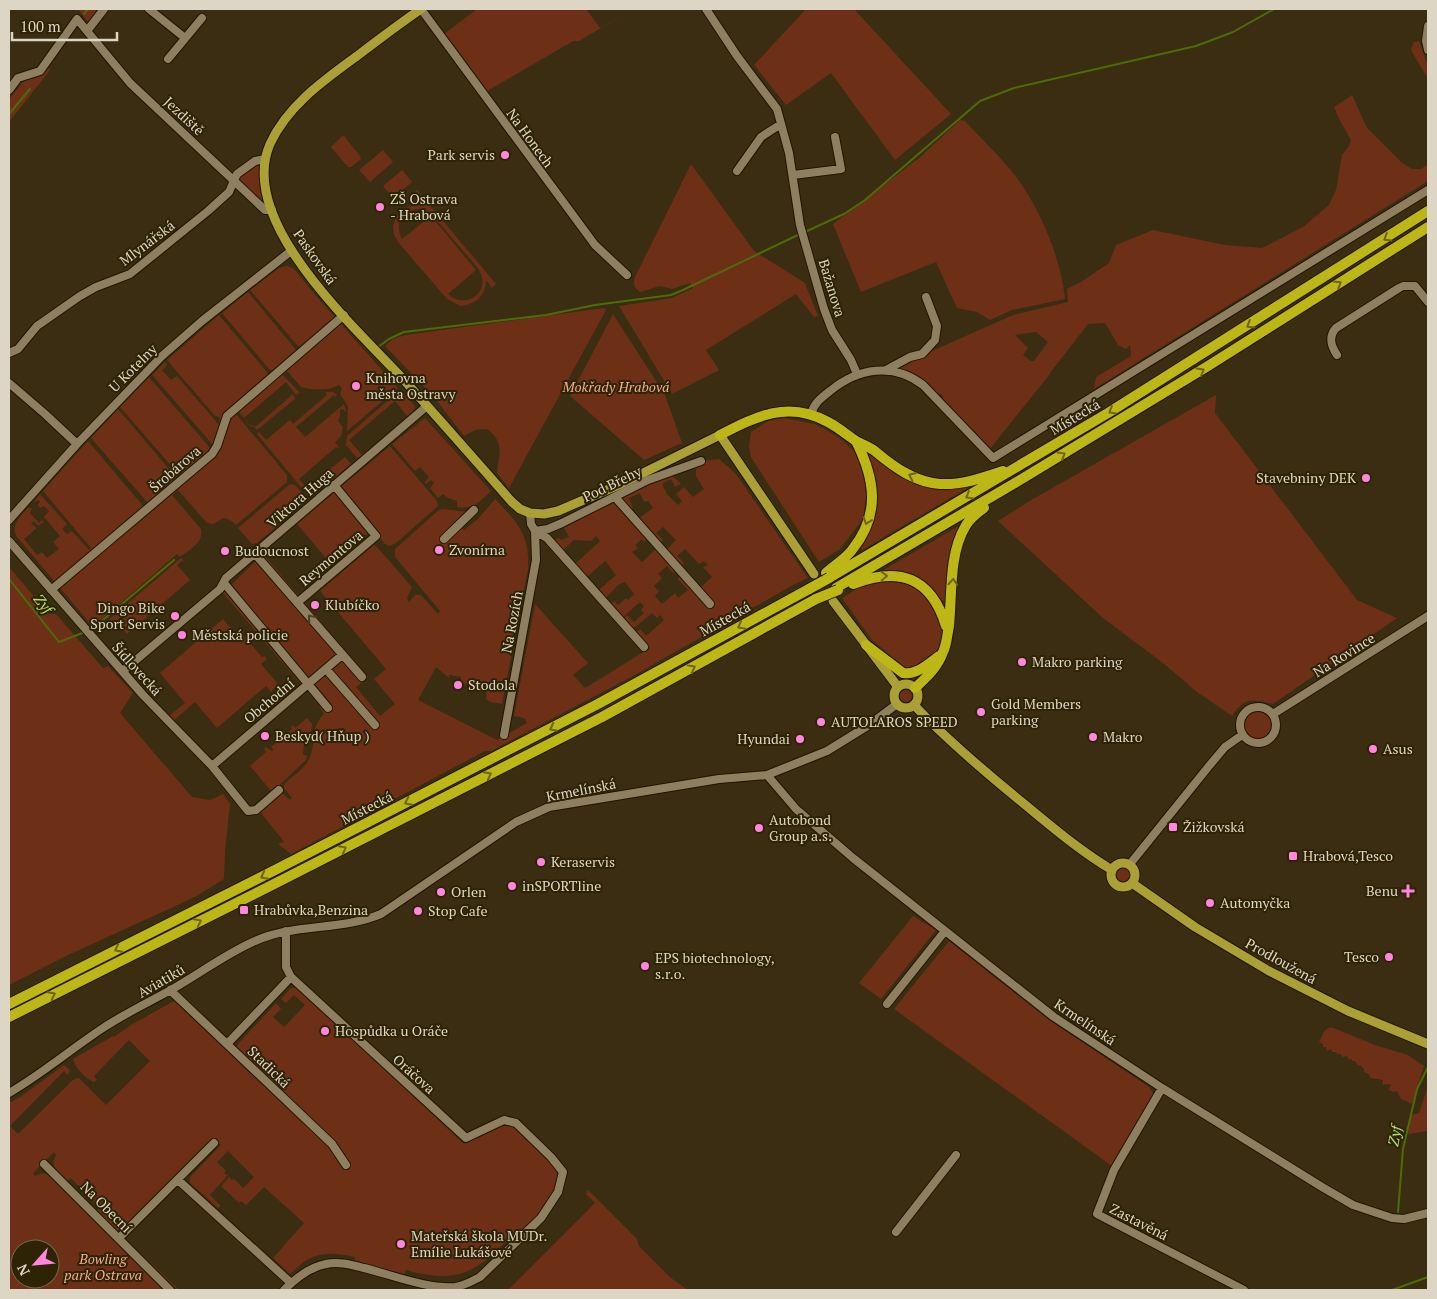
<svg xmlns="http://www.w3.org/2000/svg" width="1437" height="1299" viewBox="0 0 1437 1299" font-family="'PT Serif',serif">
  <rect width="100%" height="100%" fill="#3a2d11"/>
  <path fill="#6d3017" fill-rule="evenodd" d="M78 9H98L88 22Z
    M477 9H586L600 28 633 9 579 41H573L484 93 444 34Z
    M806 9H854L951 114 895 160 831 73 786 105 754 65Z
    M1419 41 1428 66V79L1411 50 1414 42Z
    M49 68 50 70 9 122V99L23 82Z
    M1352 95 1367 128 1401 162 1412 169H1421L1428 164V181L1094 389 1096 377 1131 356 1130 345 1126 349 1118 345 1105 323 1088 324 1050 373V374L989 450 943 400V396L941 394H938L908 371 896 367 1013 315 1068 302 1067 289 1081 282 1109 263 1116 245 1153 230 1225 245 1262 248 1303 227 1329 205 1336 190 1342 155 1349 146 1351 140 1339 119 1334 107ZM1036 332 1048 342 1034 361H1031L1023 355 1028 348 1015 335Z
    M960 120 965 121C982 140 1002 158 1017 178 1041 211 1061 258 1065 299L1012 310 990 320 977 312 957 308 936 262 861 292 833 224 919 158Z
    M342 136H344L360 156 361 159 351 167H348L331 147Z
    M383 150 393 162 370 182 359 170Z
    M691 164 754 251 805 283 818 316 814 317 796 294 706 350 719 370 672 394 619 306 672 298 693 288 690 283 672 289 660 286 640 292C634 288 633 284 635 277Z
    M254 166H259L264 198 262 202 238 178Z
    M402 170 412 182 393 198 383 186Z
    M417 190 496 284 492 288 486 280C486 296 475 305 460 306L447 299 398 242 394 235 393 226 396 217 401 211 410 206 423 205 414 194ZM418 209 426 210 430 213C442 226 453 239 464 252 469 258 475 264 479 270 492 291 466 311 448 294L476 270 431 216 402 239C394 224 402 212 418 209Z
    M287 266 294 269 316 296 398 388 347 431 348 406 340 394 342 388 339 385C330 391 311 390 301 387L287 371 283 375 300 393 296 395 286 382 244 418 251 426 253 425 255 427 293 394 295 399 257 430 253 426 251 427 239 412 236 414 287 475V482L236 525 230 520 224 518 213 524 207 523 178 490 172 495 201 529C204 543 189 550 180 557L177 554 93 627 17 537C10 525 20 517 28 508H32L30 513 39 523 42 520 44 522 38 526 34 521 31 524 37 528 24 539 37 555 42 552 47 558 59 549 53 542 60 536 44 517 49 511 44 506 40 508 38 505 40 502 38 500 33 503 40 494 67 524 62 529 67 534 72 531 89 550 91 548 43 491 88 441 144 507 148 503 91 438 118 409 175 476 176 480 180 476 120 407 149 377 211 449 213 445 152 375 165 362 167 365 162 370 171 380 177 376 219 425 220 417 215 416 167 360 219 315 267 372 268 375 273 371 269 369 222 313 248 292 297 351 301 347 298 346 250 290 279 268Z
    M604 308 606 310 509 488 497 473C499 453 505 443 487 429L475 430 464 436 433 396 385 346 393 339 405 335Z
    M613 314 665 395 682 443 644 460 570 396Z
    M400 390 415 406 414 410 407 416 395 401 349 440 362 455 357 458 346 445 347 436Z
    M325 392H333L337 395 336 397 334 395 296 427 305 437 344 404 346 412 342 409 340 410V416L338 421 343 427 341 436 335 442 339 447 338 448 336 447 299 479 307 488 345 457 351 464 310 498 257 434 259 432 266 440 290 420 293 424 327 395Z
    M1216 395 1215 413 1357 600 1397 618 1273 704C1252 699 1245 697 1232 716L1197 692 1163 663 1103 618 998 521 1033 499Z
    M425 418 491 491C481 501 472 510 457 507V501L448 498 443 494 438 498 430 488 434 483 431 480 426 484 425 482 429 477 420 467 415 471 392 444Z
    M784 418 815 424 837 436 857 453 864 469 866 495 863 519 840 549 819 562 751 457 749 446 751 432 768 421Z
    M390 446 437 501 438 506 396 543 389 546 385 544 338 489Z
    M868 451 894 472 920 486 945 489 969 487 862 550 860 547C872 524 882 503 875 477 873 468 868 459 868 451Z
    M719 459 736 474 808 578 793 585 633 676 491 751H485L291 854 278 844 284 842 259 810 279 793H282L290 800 292 798 284 788V785C291 776 304 770 309 759 317 743 309 729 324 714L318 704 223 593 261 556 263 554 368 677 356 687 380 716 395 704 374 679 386 669 321 592V590L374 545 378 548 412 587 407 598 409 602 415 595H421L438 614 440 611 395 557V549L439 510 442 509 469 512 461 526 464 530 478 519 495 499C518 523 530 535 528 569L502 704 490 702 486 699 487 687 461 683V677L449 675V678L436 667 418 700 497 740 527 723 524 718 514 716 535 604 588 663 573 675 585 688 650 648 636 632 640 629 646 636 664 620 660 615 657 618 652 613 633 629 624 618 627 615 634 622 644 613 641 610 644 606 640 602 623 617 611 604 614 601 618 605 626 598 628 600 634 594 625 582 618 585 606 598 599 590 616 575 605 561 587 577 575 564 600 541 596 536 591 541 574 540 563 550 554 540 559 538 561 540 569 537 563 526 612 501 647 539 644 542 642 539 635 545 638 548 632 552 642 562 656 549 675 571 673 573 667 566 658 574 662 578 654 586 658 591 661 589 655 596 662 604 675 593 678 598 688 590 678 579 680 576 705 603 712 599 701 587 712 577 703 567 708 565 704 561 699 564 685 549 677 556 684 563 682 566 667 549 676 540 663 527 656 533 663 540 661 542 639 518 653 508 648 501 644 502 640 493 629 498 633 508 631 509 620 497 672 475 681 484 675 487 671 479 662 484 667 494 678 505 682 501 676 494 684 487 693 497 704 489 696 476V469L692 467 703 461Z
    M290 484 295 485 308 500 257 543 252 544 238 528Z
    M335 492 368 530V533L331 564 297 524Z
    M959 526 951 553 946 604 925 584 880 572Z
    M181 558 183 560 177 565 190 580 127 634 114 619 98 633 99 628Z
    M9 567 49 614H56L103 668 108 666 133 693 120 713 192 797 210 800 223 794 230 804 225 851 224 879 195 897 66 956 9 985Z
    M883 579 908 582 929 596 943 630 940 646 936 652 915 667 908 668 903 666 872 640 842 598 866 583Z
    M223 619 236 634 242 630 244 632 242 634 262 657 265 656 267 659 261 664 278 684 271 692 266 686 217 728 195 702 173 721 169 716 185 703 160 673Z
    M900 696a6 6 0 1 1 12 0a6 6 0 1 1-12 0Z
    M1243 725a14 14 0 1 1 28 0a14 14 0 1 1-28 0Z
    M307 718 312 724 309 743 304 745 303 754 307 756 306 760 272 792 250 766 266 752 264 749 266 747 272 751 274 750 271 747 292 729 291 726 293 725 295 728Z
    M1116 875a7 7 0 1 1 14 0a7 7 0 1 1-14 0Z
    M913 916 936 930 881 999 859 983Z
    M949 941 1049 1020 1149 1087 1154 1095 1112 1166 894 1009Z
    M291 988H297L300 990 464 1144C474 1138 487 1128 499 1125 520 1121 541 1152 554 1166 567 1190 537 1217 522 1233L518 1229C479 1269 464 1286 406 1270L404 1275 354 1262 355 1257C337 1253 321 1251 305 1261 300 1265 295 1270 290 1274L273 1258 304 1223 264 1187 246 1205 241 1201 239 1203 221 1186 230 1176V1178L232 1180 234 1179 243 1188 254 1177 228 1151 217 1162 226 1171 224 1173 227 1175 229 1174 210 1195 221 1206 218 1208 190 1183V1177L221 1145 215 1139 121 1231 116 1230 97 1212 100 1208 71 1178 66 1182 56 1171 53 1162 56 1155 54 1152 33 1173 35 1176 42 1173 50 1175 168 1290H9V1103L20 1097 64 1065 70 1070 68 1075 64 1071 10 1126 18 1134 74 1079 79 1078 106 1105 150 1061 129 1040 94 1076 97 1080 94 1082C86 1079 75 1068 73 1059L113 1036 114 1037 131 1025 174 1001 336 1152 340 1147 251 1064 236 1048 238 1044 276 1003 281 1009 273 1017 284 1027 305 1005 294 995 286 1003 281 999ZM20 1249H50V1279H20Z
    M1331 1027 1375 1045 1408 1055 1424 1066 1412 1104 1401 1099 1397 1091 1393 1092 1388 1090 1391 1085 1387 1084 1382 1085 1383 1080 1370 1078 1369 1074 1364 1072V1069L1361 1066 1358 1065 1355 1061H1352V1059L1349 1060 1347 1056 1342 1057 1341 1054H1336L1337 1052H1332L1331 1049 1327 1051 1326 1047H1323V1044L1319 1042 1325 1030Z
    M1428 1086V1131L1408 1134 1411 1115 1419 1113Z
    M588 1190 637 1239 639 1246 671 1278 688 1290H508L595 1203 586 1194Z
    M126 1239 179 1290H177Z"/>
  <g fill="none" stroke-linecap="round" stroke-linejoin="round">
    <path stroke="#4b6d06" stroke-width="2" d="M84 14 88 9
      M9 114 30 89
      M805 232 844 214 865 200 980 101 1014 88 1196 46 1233 32 1274 9
      M378 347 389 339 404 332 546 315 595 305 671 295 683 290 800 234
      M9 579 59 642 85 632
      M90 631 174 560
      M1398 1212 1403 1149 1417 1089 1428 1067
      M1392 1290 1428 1277"/>
    <g stroke="#211500" stroke-width="10">
      <path id="minor" d="M149 9 185 38
        M421 9 595 245 627 275
        M706 9 737 56 777 109 789 153 800 225 824 309 832 330 851 360 857 374
        M1428 26 1426 41 1428 50
        M87 31 104 9
        M168 59 202 18
        M9 90 18 78 40 71 77 19 130 83 265 210H272
        M737 171 761 137 781 124
        M793 175 841 169 835 137
        M9 353 18 349 37 326 80 296 96 287 130 274 208 211 229 192 237 174 255 161 265 159
        M1337 355C1331 346 1328 337 1336 328L1399 288 1403 286H1415L1428 302
        M886 370 910 357 922 354 935 340 937 326 926 297
        M9 383 45 414 77 444
        M811 414C814 403 821 398 830 391 858 368 893 362 923 385L993 458 1428 190
        M615 497 710 604
        M9 520 77 444 162 356 202 321 291 251
        M535 531 548 529 562 523 648 480 701 461
        M535 531 547 538 644 647
        M444 539 474 510
        M9 541 143 695 212 766 248 811 256 810 279 790
        M255 554 362 677
        M224 583 328 708
        M51 590 212 454 217 446 227 416 344 315
        M298 602 376 536 334 485
        M326 669 375 725
        M123 671 220 589 226 578 427 406
        M897 704 869 725 827 751 767 775 796 809 853 858 1054 1017 1162 1088 1322 1187 1353 1205 1392 1218 1404 1219 1428 1213
        M1240 725a18 18 0 1 1 36 0a18 18 0 1 1-36 0Z
        M1273 714 1428 616
        M504 735 536 560 535 531 531 524 530 513
        M212 766 342 655
        M1130 864 1209 766 1225 747 1242 735
        M170 990 332 1144 346 1165
        M887 1004 945 931
        M227 1044 291 977
        M1162 1088 1114 1170 1097 1214 1244 1290
        M9 1093C42 1074 71 1049 103 1028 124 1014 147 1003 169 991 198 975 225 954 255 941 294 923 341 931 381 914L516 822 549 807 719 779 767 775
        M44 1164 170 1290
        M178 1180 291 1283
        M896 1232 956 1155
        M119 1238 214 1143
        M284 1290C295 1279 310 1267 326 1264 338 1261 352 1265 364 1268 392 1275 427 1289 455 1287 464 1286 472 1281 480 1277L541 1218 558 1192 563 1172 551 1157 516 1123 504 1120 466 1138 291 977 286 967V931"/>
    </g>
    <g stroke="#211500" stroke-width="11">
      <path id="major" d="M421 9C399 24 378 40 357 56 324 80 287 106 270 144 236 222 357 329 404 380 440 420 476 461 512 502L520 509 530 513 544 514 558 511 621 484 720 435 814 574
        M833 601 898 687
        M894 696a12 12 0 1 1 24 0a12 12 0 1 1-24 0Z
        M914 705C948 741 985 772 1023 803 1051 826 1080 851 1112 870
        M1111 875a12 12 0 1 1 24 0a12 12 0 1 1-24 0Z
        M1132 883 1195 927 1269 971 1348 1011 1428 1044"/>
    </g>
    <g stroke="#211500" stroke-width="12">
      <path id="highway" d="M720 435C757 416 788 400 828 422 838 427 847 435 856 441 863 445 870 447 876 452 895 468 915 482 940 484 962 485 982 478 1003 471
        M826 573C835 565 845 559 852 550 881 514 875 479 856 441
        M829 578 1108 413 1428 211
        M853 584C899 566 931 577 946 626
        M836 588 1020 480 1208 366 1428 227
        M866 645 903 673C917 675 928 664 939 656
        M915 688C926 678 938 667 943 652 947 644 947 635 949 626 952 595 949 554 965 527 969 519 977 513 984 508
        M9 1004 277 869 596 705 809 589
        M9 1017 282 880 602 717 816 599"/>
    </g>
    <use href="#minor" stroke="#8e7f61" stroke-width="8"/>
    <use href="#major" stroke="#aaa035" stroke-width="9"/>
    <use href="#highway" stroke="#bdb617" stroke-width="10"/>
    <g stroke="#211500" stroke-width="12" stroke-linecap="butt">
      <path id="highway-bridge" d="M809 589 829 578
        M816 599 838 590"/>
    </g>
    <use href="#highway-bridge" stroke="#bdb617" stroke-width="10"/>
  </g>
  <defs><path id="oneway-chevron" d="M-2-3.5L2.5 0L-2 3.5" fill="none" stroke-width="1.6" stroke-linecap="round" stroke-linejoin="round" transform="scale(1.25)"/></defs>
  <g stroke="#6f650e">
    <use href="#oneway-chevron" transform="translate(1387 238) rotate(148)"/>
    <use href="#oneway-chevron" transform="translate(1338 284) rotate(-32)"/>
    <use href="#oneway-chevron" transform="translate(1250 325) rotate(148)"/>
    <use href="#oneway-chevron" transform="translate(1201 371) rotate(-31)"/>
    <use href="#oneway-chevron" transform="translate(1112 411) rotate(149)"/>
    <use href="#oneway-chevron" transform="translate(1062 455) rotate(-31)"/>
    <use href="#oneway-chevron" transform="translate(912 476) rotate(-156)"/>
    <use href="#oneway-chevron" transform="translate(969 496) rotate(149)"/>
    <use href="#oneway-chevron" transform="translate(867 521) rotate(109)"/>
    <use href="#oneway-chevron" transform="translate(884 576) rotate(-3)"/>
    <use href="#oneway-chevron" transform="translate(953 582) rotate(-87)"/>
    <use href="#oneway-chevron" transform="translate(741 626) rotate(151)"/>
    <use href="#oneway-chevron" transform="translate(692 668) rotate(-29)"/>
    <use href="#oneway-chevron" transform="translate(553 728) rotate(153)"/>
    <use href="#oneway-chevron" transform="translate(488 775) rotate(-27)"/>
    <use href="#oneway-chevron" transform="translate(408 802) rotate(153)"/>
    <use href="#oneway-chevron" transform="translate(343 849) rotate(-27)"/>
    <use href="#oneway-chevron" transform="translate(264 876) rotate(153)"/>
    <use href="#oneway-chevron" transform="translate(198 922) rotate(-27)"/>
    <use href="#oneway-chevron" transform="translate(118 949) rotate(153)"/>
    <use href="#oneway-chevron" transform="translate(52 995) rotate(-27)"/>
  </g>
  <use stroke="#4c3f21" href="#oneway-chevron" transform="translate(311 618) rotate(-130)"/>
  <g fill="#ff85df" stroke="#2f2306" stroke-width="2">
    <circle cx="505" cy="155" r="5"/>
    <circle cx="380" cy="207" r="5"/>
    <circle cx="356" cy="386" r="5"/>
    <circle cx="1366" cy="478" r="5"/>
    <circle cx="439" cy="550" r="5"/>
    <circle cx="225" cy="551" r="5"/>
    <circle cx="315" cy="605" r="5"/>
    <circle cx="175" cy="616" r="5"/>
    <circle cx="182" cy="635" r="5"/>
    <circle cx="1022" cy="662" r="5"/>
    <circle cx="458" cy="685" r="5"/>
    <circle cx="981" cy="712" r="5"/>
    <circle cx="821" cy="722" r="5"/>
    <circle cx="265" cy="736" r="5"/>
    <circle cx="1093" cy="737" r="5"/>
    <circle cx="800" cy="739" r="5"/>
    <circle cx="1373" cy="749" r="5"/>
    <rect x="1168" y="822" width="10" height="10" rx="2.5"/>
    <circle cx="759" cy="828" r="5"/>
    <rect x="1288" y="851" width="10" height="10" rx="2.5"/>
    <circle cx="541" cy="862" r="5"/>
    <circle cx="512" cy="886" r="5"/>
    <path d="M1405.5 883.5h5v5h5v5h-5v5h-5v-5h-5v-5h5z"/>
    <circle cx="441" cy="892" r="5"/>
    <circle cx="1210" cy="903" r="5"/>
    <rect x="239" y="905" width="10" height="10" rx="2.5"/>
    <circle cx="418" cy="911" r="5"/>
    <circle cx="1389" cy="957" r="5"/>
    <circle cx="645" cy="966" r="5"/>
    <circle cx="325" cy="1031" r="5"/>
    <circle cx="401" cy="1244" r="5"/>
  </g>
  <g text-anchor="middle" stroke-width="4" stroke-linejoin="round" paint-order="stroke">
    <g font-size="14" fill="#ddd6c5" stroke="#2f2306">
      <text transform="translate(184 116) rotate(43)" y="5">Jezdiště</text>
      <text transform="translate(530 138) rotate(54)" y="5">Na Honech</text>
      <text transform="translate(147 243) rotate(-37)" y="5">Mlynářská</text>
      <text transform="translate(315 257) rotate(55)" y="5">Paskovská</text>
      <text transform="translate(832 288) rotate(73)" y="5">Bažanova</text>
      <text transform="translate(133 368) rotate(-45)" y="5">U Kotelny</text>
      <text transform="translate(1075 417) rotate(-31)" y="5">Místecká</text>
      <text transform="translate(175 469) rotate(-41)" y="5">Šrobárova</text>
      <text transform="translate(612 484) rotate(-26)" y="5">Pod Břehy</text>
      <text transform="translate(300 498) rotate(-41)" y="5">Viktora Huga</text>
      <text transform="translate(331 558) rotate(-40)" y="5">Reymontova</text>
      <text transform="translate(725 619) rotate(-29)" y="5">Místecká</text>
      <text transform="translate(512 622) rotate(-79)" y="5">Na Rozích</text>
      <text transform="translate(1344 655) rotate(-32)" y="5">Na Rovince</text>
      <text transform="translate(137 669) rotate(48)" y="5">Šídlovecká</text>
      <text transform="translate(269 701) rotate(-40)" y="5">Obchodní</text>
      <text transform="translate(581 790) rotate(-11)" y="5">Krmelínská</text>
      <text transform="translate(367 808) rotate(-27)" y="5">Místecká</text>
      <text transform="translate(1281 961) rotate(29)" y="5">Prodloužená</text>
      <text transform="translate(161 981) rotate(-30)" y="5">Aviatiků</text>
      <text transform="translate(1085 1022) rotate(34)" y="5">Krmelínská</text>
      <text transform="translate(269 1067) rotate(44)" y="5">Stadická</text>
      <text transform="translate(414 1074) rotate(42)" y="5">Oráčova</text>
      <text transform="translate(106 1207) rotate(45)" y="5">Na Obecní</text>
      <text transform="translate(1139 1222) rotate(27)" y="5">Zastavěná</text>
    </g>
    <g font-size="14" fill="#ddd6c5" stroke="#2f2306" text-anchor="start">
      <text x="495" y="160" text-anchor="end">Park servis</text>
      <text x="390" y="204">ZŠ Ostrava<tspan x="390" dy="16">- Hrabová</tspan></text>
      <text x="366" y="383">Knihovna<tspan x="366" dy="16">města Ostravy</tspan></text>
      <text x="1356" y="483" text-anchor="end">Stavebniny DEK</text>
      <text x="449" y="555">Zvonírna</text>
      <text x="235" y="556">Budoucnost</text>
      <text x="325" y="610">Klubíčko</text>
      <text x="165" y="613" text-anchor="end">Dingo Bike<tspan x="165" dy="16">Sport Servis</tspan></text>
      <text x="192" y="640">Městská policie</text>
      <text x="1032" y="667">Makro parking</text>
      <text x="468" y="690">Stodola</text>
      <text x="991" y="709">Gold Members<tspan x="991" dy="16">parking</tspan></text>
      <text x="831" y="727">AUTOLAROS SPEED</text>
      <text x="275" y="741">Beskyd( Hňup )</text>
      <text x="1103" y="742">Makro</text>
      <text x="790" y="744" text-anchor="end">Hyundai</text>
      <text x="1383" y="754">Asus</text>
      <text x="769" y="825">Autobond<tspan x="769" dy="16">Group a.s.</tspan></text>
      <text x="1183" y="832">Žižkovská</text>
      <text x="1303" y="861">Hrabová,Tesco</text>
      <text x="551" y="867">Keraservis</text>
      <text x="522" y="891">inSPORTline</text>
      <text x="1398" y="896" text-anchor="end">Benu</text>
      <text x="451" y="897">Orlen</text>
      <text x="1220" y="908">Automyčka</text>
      <text x="254" y="915">Hrabůvka,Benzina</text>
      <text x="428" y="916">Stop Cafe</text>
      <text x="1379" y="962" text-anchor="end">Tesco</text>
      <text x="655" y="963">EPS biotechnology,<tspan x="655" dy="16">s.r.o.</tspan></text>
      <text x="335" y="1036">Hospůdka u Oráče</text>
      <text x="411" y="1241">Mateřská škola MUDr.<tspan x="411" dy="16">Emílie Lukášové</tspan></text>
    </g>
    <g font-size="14" font-style="italic" fill="#f4ac90" stroke="#2f2306">
      <text x="616" y="392">Mokřady Hrabová</text>
      <text x="103" y="1264">Bowling<tspan x="103" dy="16">park Ostrava</tspan></text>
    </g>
    <g font-size="15" font-style="italic" fill="#afe16b" stroke="#2f2306">
      <text transform="translate(43 604) rotate(51)" y="5">Zyf</text>
      <text transform="translate(1395 1136) rotate(-79)" y="5">Zyf</text>
    </g>
  </g>
  <rect width="1437" height="1299" fill="none" stroke="#ddd6c5" stroke-width="20"/>
  <g transform="translate(35 1264) rotate(243)"><circle r="24" fill="#2f2306" stroke="#756b52"/>
  <path d="M0-4L9 19L0 12L-9 19Z" fill="#ff85df"/>
  <text y="-8" font-size="14" font-weight="bold" text-anchor="middle" fill="#ddd6c5">N</text>
  </g>
  <path d="M12 32v8h105v-8" fill="none" stroke="#ddd6c5" stroke-width="2.5"/>
  <text x="20" y="32" font-size="15" fill="#ddd6c5" stroke="#2f2306" stroke-width="4" paint-order="stroke">100 m</text>
</svg>
